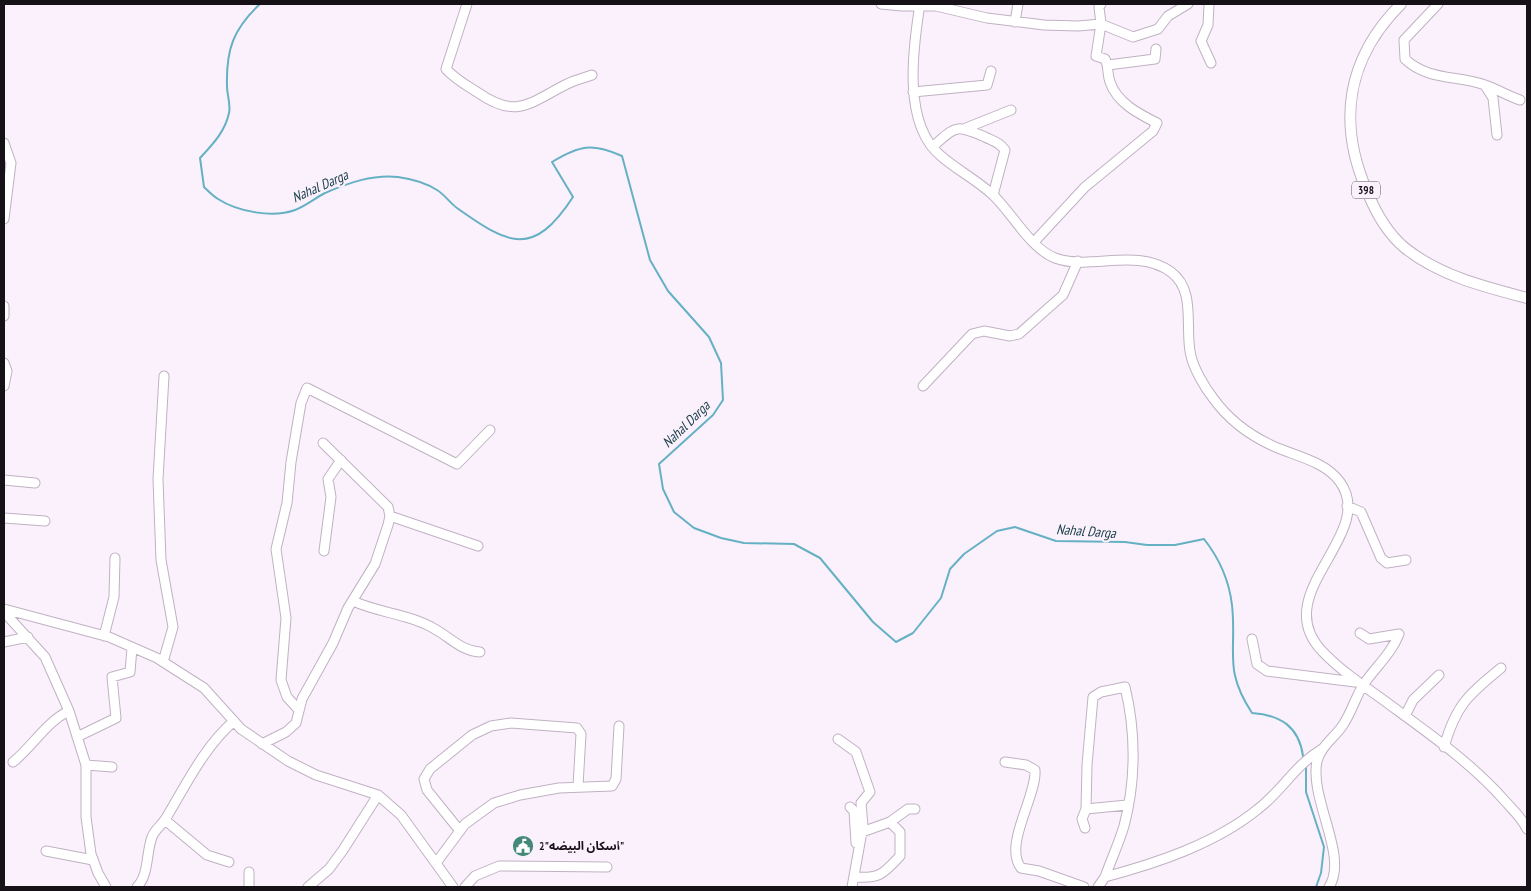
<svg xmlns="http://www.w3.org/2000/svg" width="1531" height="891" viewBox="0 0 1531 891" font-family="'PT Sans Narrow','Noto Sans Arabic',sans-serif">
  <rect width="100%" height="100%" fill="#fbf1fd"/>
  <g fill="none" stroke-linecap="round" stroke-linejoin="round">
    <path stroke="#65b1c3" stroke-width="2" d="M260 4C233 29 226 50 227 86 227 95 231 105 229 113 225 132 212 145 200 158L204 187C208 191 213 196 218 199 238 212 273 218 295 210 306 206 315 198 325 193 348 183 373 174 398 177 412 179 426 183 437 190 445 195 450 203 457 208 509 245 533 258 573 197L552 162C580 145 592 143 622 156L650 260 668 291 709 337 721 363 723 400 713 415 659 464 663 489 674 512 694 528 721 538 744 543 794 544 820 558 873 622 896 642 913 633 941 598 950 569 964 554 997 531 1015 527 1056 541 1125 542 1147 545H1175L1204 539C1219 558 1229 580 1232 605 1237 652 1223 669 1252 713 1281 715 1299 727 1303 756
      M1306 766V792L1324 847 1321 873 1316 887"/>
    <g stroke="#c0b1c3" stroke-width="11">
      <path id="minor" d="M467 4 446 69C455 79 466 85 477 92 517 120 529 103 567 84 575 80 584 78 592 75
        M881 4 902 6H936L987 18 1044 25 1078 26 1101 24 1133 37 1158 29 1168 16 1188 4
        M920 4C913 48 902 124 941 156 957 170 977 180 993 195 1012 213 1031 249 1055 258 1091 271 1136 247 1171 272 1197 291 1184 330 1191 356 1194 369 1205 388 1213 398 1228 419 1249 435 1273 446 1295 456 1325 461 1340 482 1378 535 1267 593 1322 651 1340 670 1361 684 1382 699 1424 730 1471 762 1505 801 1513 810 1522 818 1527 829
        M1209 4 1208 25 1201 41 1211 63
        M1438 4 1404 40 1405 59C1428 81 1458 75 1485 85 1497 89 1508 96 1520 100
        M1015 22 1018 4
        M1108 65 1155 59 1156 49
        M1486 87 1493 98 1497 135
        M913 92 987 85 991 71
        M966 128 1011 110
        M4 143 11 163 4 219
        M932 147C957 126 954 124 985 137 993 141 999 142 1005 150L993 195
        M1034 242 1085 187 1153 131 1157 123C1139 114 1117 103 1110 82 1107 74 1109 67 1105 59L1096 56 1101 24 1099 7 1101 4
        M4 306V316
        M4 363 7 371 4 386
        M923 386 972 334 984 331 1010 336 1019 334 1063 295 1078 261
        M4 480 35 483
        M1347 506 1361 512 1381 558 1387 563 1406 560
        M390 516 478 546
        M4 518 45 521
        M324 551 331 497 328 479 341 460
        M353 601C379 613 409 614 433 628 450 637 461 651 480 652
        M4 609 109 637 157 658 204 688 241 729 288 761 316 775 378 795 401 815 453 887
        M4 612 45 657 69 711 86 765V817L91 854 98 873 106 887
        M104 636 114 597 115 558
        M1252 639 1257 664 1267 671 1355 682
        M4 642 28 637
        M163 662 173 627 161 560 158 479 164 376
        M298 709 287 697 281 680 286 618 276 549 287 503 291 462 301 403 307 388 457 464 490 430
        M1405 716 1413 700 1439 675
        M77 737 116 718 112 677 130 672 132 648
        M838 739 856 752 870 792 861 803 863 826 852 887
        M262 744 286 732 296 723 302 699 333 643 348 608 375 564 388 525 390 516 388 507 323 443
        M1444 747C1456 705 1468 695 1501 668
        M13 762C32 747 47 721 69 711
        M1005 762 1026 765 1035 770C1037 796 1003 845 1021 868L1039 871 1084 887
        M86 765 112 767
        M850 807 854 811 856 843
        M1086 809 1127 805
        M165 820 207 855 229 862
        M1085 828 1082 819 1086 809 1087 765 1093 697 1101 692 1125 687C1136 732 1136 781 1124 826 1119 843 1111 860 1105 877
        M460 831 427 790 424 779 430 769 472 735 491 726 511 723 577 728 581 734 578 786
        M862 832 890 822 908 809H915
        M46 851 93 860
        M436 863 465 824 494 803 520 795 559 788 612 786 616 779 619 726
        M854 877C880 879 883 874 900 856V832L890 822
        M137 887C149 875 146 853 152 837 155 829 162 825 166 818 186 785 204 747 234 721
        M249 887V872
        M308 887 329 869 343 850 378 795
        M465 887 475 876 499 866 607 867
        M1098 887 1105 877C1157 863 1215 844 1258 809 1282 791 1294 766 1322 749
        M1329 887C1349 856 1309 799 1317 761 1321 746 1335 737 1343 725 1351 713 1355 699 1362 687 1373 669 1391 655 1399 634L1369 639 1360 633"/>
    </g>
    <g stroke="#c0b1c3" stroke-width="12">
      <path id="major" d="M1401 4C1347 58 1337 122 1367 191 1375 211 1388 234 1405 248 1440 276 1485 287 1527 298"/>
    </g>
    <use href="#minor" stroke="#fff" stroke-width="9"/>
    <use href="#major" stroke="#fff" stroke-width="10"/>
  </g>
  <defs>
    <g id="civic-disc" transform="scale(1.125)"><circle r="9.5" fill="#44887a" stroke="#fbf1fd"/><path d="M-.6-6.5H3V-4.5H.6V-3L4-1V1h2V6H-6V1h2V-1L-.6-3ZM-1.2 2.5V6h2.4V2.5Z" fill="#fff"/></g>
  </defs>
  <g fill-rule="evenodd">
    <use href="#civic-disc" x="523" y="846"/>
  </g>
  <g text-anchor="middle" stroke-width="4.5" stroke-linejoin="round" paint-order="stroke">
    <rect fill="#fbf1fd" stroke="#5b545c" stroke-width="1" x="1352" y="181.5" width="28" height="17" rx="4"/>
    <g font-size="11" font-weight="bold" fill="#161017">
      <text x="1366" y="194">398</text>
    </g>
    <g font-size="12" font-weight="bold" fill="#161017" stroke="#fbf1fd" text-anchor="start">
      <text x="539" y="850">اسكان البيضه"2"</text>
    </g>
    <g font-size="14" font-style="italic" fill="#1d414a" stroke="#fbf1fd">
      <text transform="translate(320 186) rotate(-24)" y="5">Nahal Darga</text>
      <text transform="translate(686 424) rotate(-44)" y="5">Nahal Darga</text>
      <text transform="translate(1086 531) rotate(4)" y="5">Nahal Darga</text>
    </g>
  </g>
  <rect width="1531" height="891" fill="none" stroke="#161017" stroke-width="10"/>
</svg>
